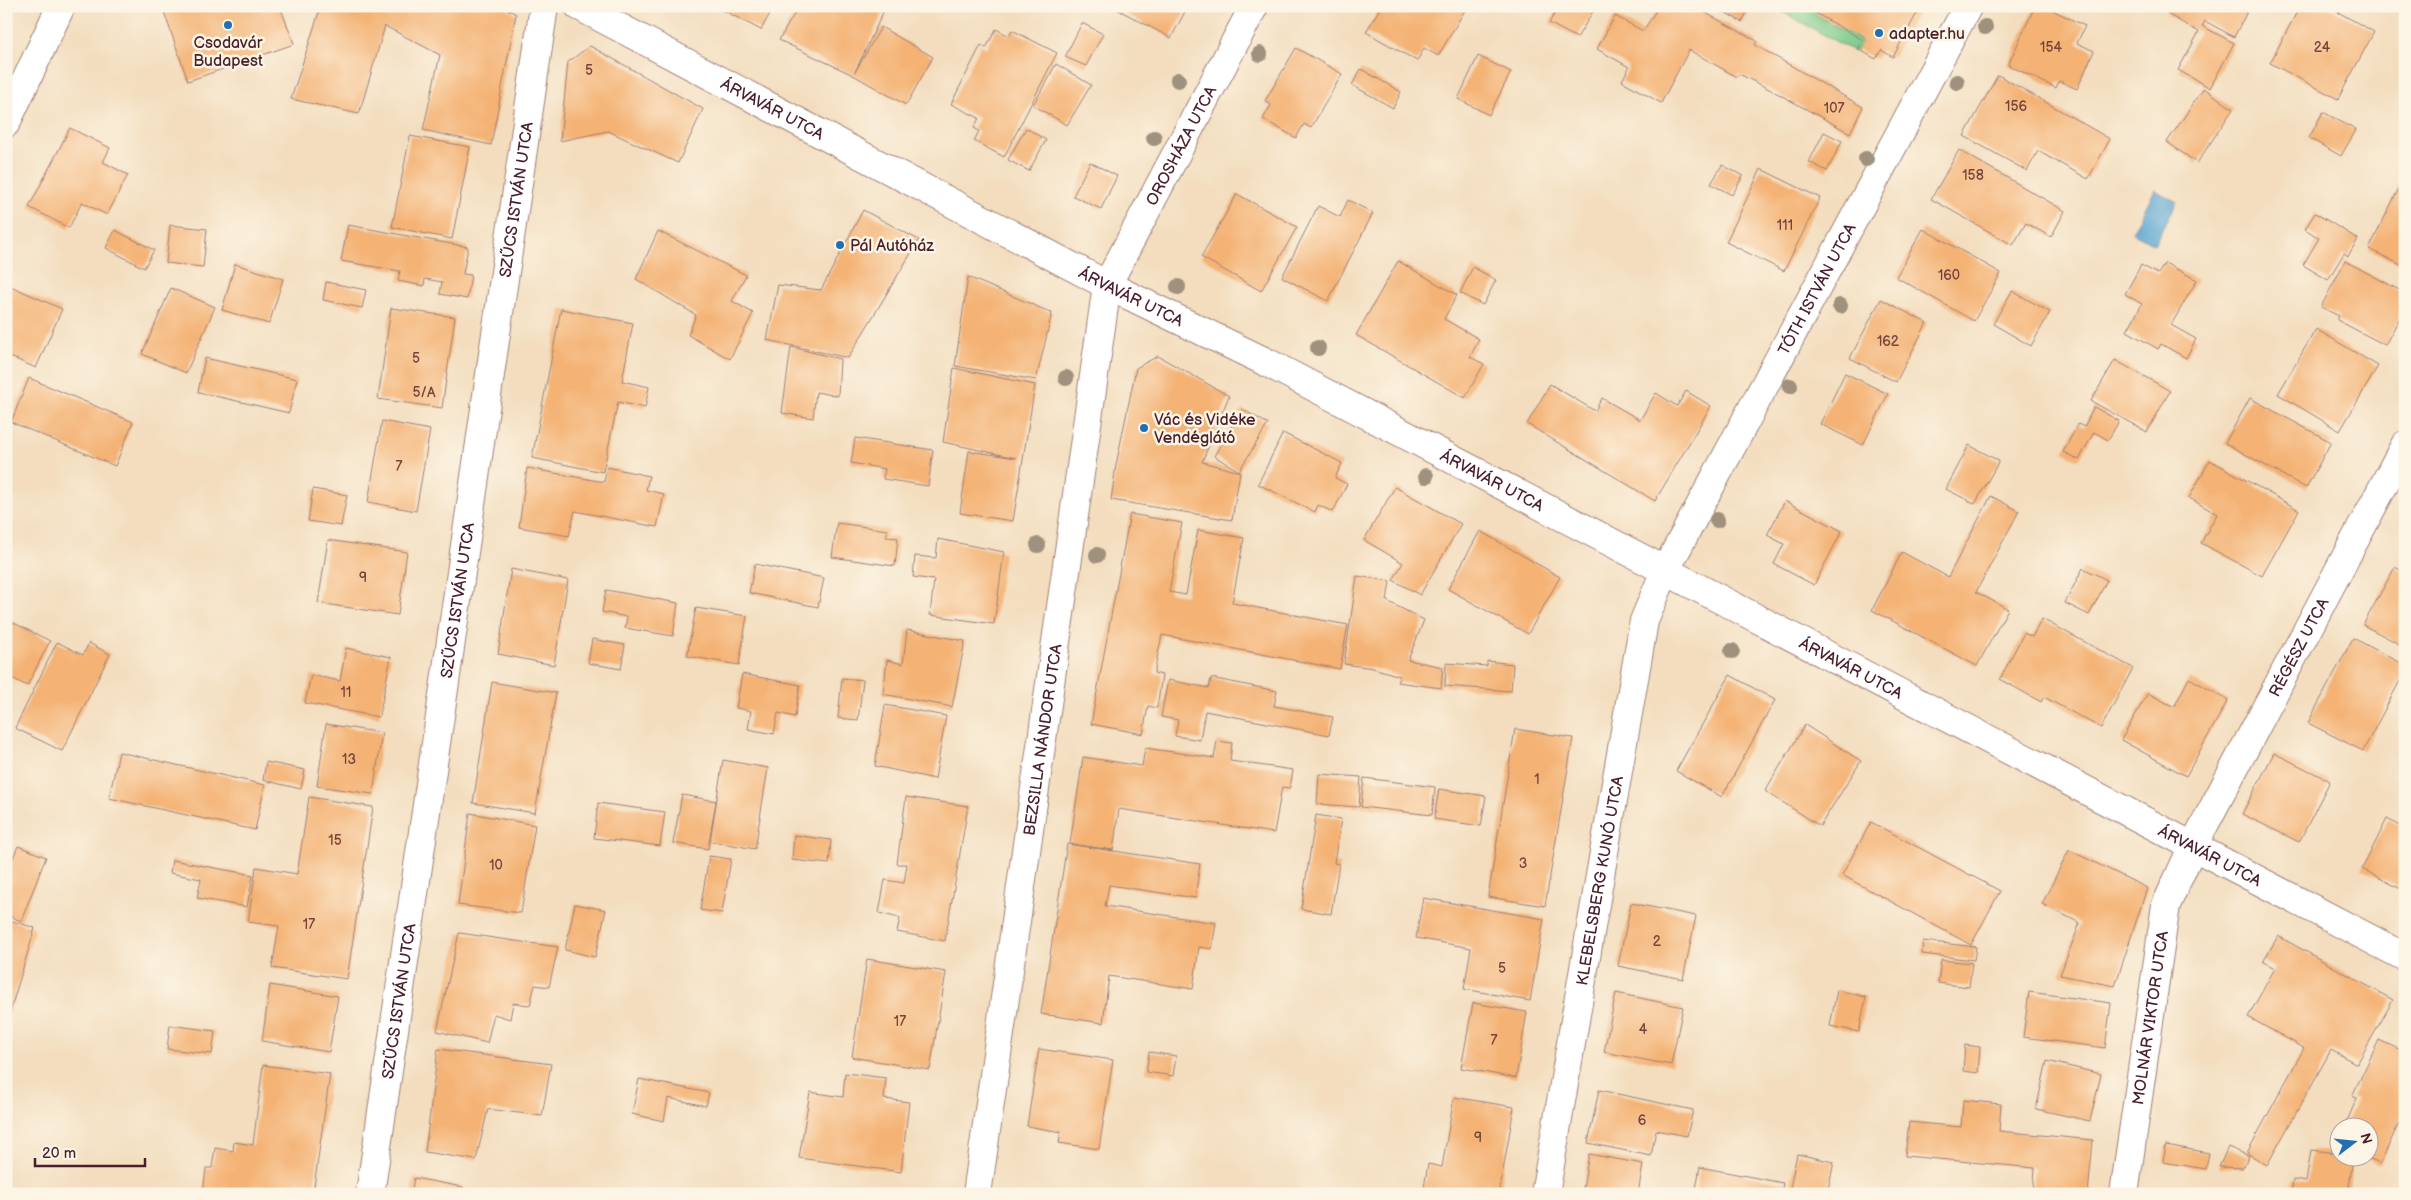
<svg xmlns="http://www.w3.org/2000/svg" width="2411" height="1200" viewBox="0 0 2411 1200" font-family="'Balsamiq Sans',sans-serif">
  <rect width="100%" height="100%" fill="#fcf5e5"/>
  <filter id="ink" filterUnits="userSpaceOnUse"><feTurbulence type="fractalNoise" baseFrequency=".02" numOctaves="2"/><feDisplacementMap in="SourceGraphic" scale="10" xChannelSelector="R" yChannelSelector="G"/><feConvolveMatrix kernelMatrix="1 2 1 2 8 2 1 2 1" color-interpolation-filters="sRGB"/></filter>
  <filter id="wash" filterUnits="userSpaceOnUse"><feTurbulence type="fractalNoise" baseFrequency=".0096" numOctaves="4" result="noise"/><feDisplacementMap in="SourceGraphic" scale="20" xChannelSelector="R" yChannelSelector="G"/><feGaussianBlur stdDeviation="1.12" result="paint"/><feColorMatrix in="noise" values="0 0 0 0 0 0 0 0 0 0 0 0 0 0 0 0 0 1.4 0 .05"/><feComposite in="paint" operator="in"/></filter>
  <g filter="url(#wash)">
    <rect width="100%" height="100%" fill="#f3ddbe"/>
    <path fill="#7ecd8d" stroke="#64765c" d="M1772 6H1820L1815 14 1862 41 1855 52Z"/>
    <path fill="#5aa6d2" stroke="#52627e" d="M2155 190 2177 202 2154 244 2132 232Z"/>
    <g id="blocks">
      <path fill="#f4b274" d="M162 6H280L294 44 188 81Z
        M321 6H502L516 14 491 145 423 130 440 55 385 26 359 114 291 99Z
        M715 6H774L761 30Z
        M799 6H886L855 72 881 27 933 57 906 105 853 75 779 40Z
        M1116 6H1188L1171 38 1115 8Z
        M1381 6H1458L1465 10 1438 56 1424 48 1417 61 1366 32Z
        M1559 6 1595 8 1577 38 1549 23Z
        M1659 6H1693L1757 41 1755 45 1863 107 1850 133 1773 91 1739 74 1737 77 1689 50 1661 103 1622 81 1629 67 1597 49 1615 16 1643 31Z
        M1714 6H1750L1742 22Z
        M1821 6H1921L1893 57 1881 50 1876 59 1858 49 1863 40 1817 14Z
        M2035 6H2044L2085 26 2077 43 2094 51 2077 89 2059 81 2056 88 2008 65Z
        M2171 6H2250L2234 37 2205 21 2202 26 2234 43 2210 88 2178 70 2199 32 2167 14Z
        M2300 6H2327L2374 32 2338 99 2270 63Z
        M1082 23 1103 34 1086 66 1065 57Z
        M996 29 1009 36 1012 30 1057 53 1004 157 974 141 979 131 974 128 979 118 951 104 981 45 986 48Z
        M590 46 703 109 678 163 608 131 560 141 568 62Z
        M1296 48 1342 74 1311 128 1304 124 1296 138 1263 119 1271 105 1265 101Z
        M1478 56 1511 72 1489 115 1458 99Z
        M1056 64 1091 85 1067 125 1033 105Z
        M1361 69 1401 92 1393 108 1352 85Z
        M1998 75 2110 139 2088 179 2038 151 2027 171 1964 136Z
        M2204 88 2233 109 2197 163 2167 142Z
        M2323 112 2356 130 2341 156 2309 138Z
        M70 128 110 148 103 162 128 175 107 215 82 202 69 228 29 207Z
        M1026 128 1046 140 1029 171 1008 160Z
        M1824 132 1842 141 1827 171 1809 162Z
        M410 136 470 147 452 239 392 227Z
        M1959 150 2065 211 2051 237 2026 223 2013 245 1931 199Z
        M1090 162 1117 176 1101 209 1073 196Z
        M1722 165 1743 176 1732 195 1711 184Z
        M1761 169 1820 198 1784 271 1726 242Z
        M2400 186 2405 188V267L2369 249Z
        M1237 194 1297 227 1261 291 1201 257Z
        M1348 200 1373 213 1328 301 1282 277 1318 206 1340 217Z
        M863 210 919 240 848 358 767 340 778 285 821 290Z
        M2315 213 2358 239 2348 256 2344 253 2328 280 2303 265 2319 238 2305 229Z
        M170 225 207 229 203 267 166 263Z
        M348 225 468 247 463 274 471 275 467 299 440 294 442 282 425 279 424 286 398 281 400 271 341 261Z
        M1923 229 2001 273 1974 321 1896 277Z
        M115 230 154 250 144 268 106 248Z
        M658 231 746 275 732 301 753 313 730 359 688 335 696 315 636 279Z
        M1398 261 1457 295 1444 319 1479 339 1470 357 1484 364 1465 398 1356 335Z
        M2345 261 2405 293V308L2385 345 2337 320 2339 316 2321 307Z
        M2165 263 2197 280 2171 325 2196 339 2186 358 2161 344 2158 349 2127 331 2142 304 2125 294 2141 265 2158 274Z
        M235 264 283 279 269 324 222 310Z
        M1473 267 1496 280 1483 305 1460 293Z
        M968 277 1052 313 1036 380 955 366Z
        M326 282 366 290 362 308 323 300Z
        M6 284 62 309 36 368 6 355Z
        M171 288 215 307 186 373 142 354Z
        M2012 291 2050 312 2031 346 1993 324Z
        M1881 299 1927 323 1896 382 1850 358Z
        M391 308 455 317 442 408 378 399Z
        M561 309 633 323 622 381 649 387 645 408 618 402 603 472 532 458Z
        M2316 329 2378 366 2340 431 2278 394Z
        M791 347 840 359 838 396 816 392 813 418 782 413Z
        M1158 356 1229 396 1202 462 1240 472 1232 520 1111 500 1116 465 1136 368Z
        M205 358 297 379 289 413 198 392Z
        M2115 360 2170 391 2147 432 2091 401Z
        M954 368 1035 385 1013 521 960 513 969 451 1016 458 943 442Z
        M1845 373 1888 394 1863 445 1820 424Z
        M29 378 133 422 115 466 11 422Z
        M1550 384 1595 411 1602 398 1640 420 1656 393 1677 406 1686 391 1711 406 1655 501 1527 424Z
        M2250 398 2331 442 2306 488 2225 443Z
        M2094 407 2119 421 2108 440 2094 432 2079 460 2063 452 2078 424 2084 427Z
        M1242 409 1268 424 1239 471 1214 456Z
        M382 421 430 430 416 511 368 502Z
        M1283 433 1342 463 1335 478 1347 484 1333 512 1318 505 1315 512 1258 484Z
        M855 438 933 450 928 486 883 479 885 469 851 463Z
        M1969 445 1999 461 1975 504 1946 489Z
        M2210 460 2299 510 2262 576 2201 543 2217 514 2189 498Z
        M607 467 649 476 646 490 664 494 657 527 575 511 569 536 519 527 527 468 604 482Z
        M1395 487 1461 524 1420 595 1393 580 1403 563 1364 540Z
        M313 489 347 495 341 526 308 521Z
        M1991 496 2019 511 1976 592 2008 609 1977 666 1872 610 1902 552 1948 577Z
        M1785 501 1842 531 1814 585 1774 564 1784 544 1767 535Z
        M1130 514 1182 523 1169 592 1186 595 1198 530 1244 538 1232 603 1348 625 1340 669 1162 635 1154 673 1162 675 1157 708 1148 706 1143 734 1091 724Z
        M837 523 888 530 886 537 898 538 895 566 832 557Z
        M1480 531 1560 577 1528 634 1448 589Z
        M938 539 1004 552 994 624 930 615 934 580 913 577 915 556 936 558Z
        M328 540 407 552 398 615 318 603Z
        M755 564 824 578 818 607 749 593Z
        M2395 567 2405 573V647L2363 625Z
        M2083 568 2107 580 2089 615 2065 603Z
        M511 569 568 580 554 665 498 654Z
        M1357 576 1390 581 1387 601 1424 620 1408 660 1443 667 1441 688 1397 682 1400 676 1373 668 1344 664Z
        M606 590 678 603 673 636 625 628 627 617 602 612Z
        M696 608 747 616 739 665 687 656Z
        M6 619 50 641 27 686 6 675Z
        M2042 619 2133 668 2101 728 2044 697 2041 702 2000 679 2024 633 2032 637Z
        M907 630 965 641 952 707 883 694 887 660 903 664Z
        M2353 638 2405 665V671L2363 751 2308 723Z
        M592 639 625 645 621 669 588 663Z
        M57 642 83 655 89 643 110 654 62 751 15 728Z
        M346 648 391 657 379 717 305 703 311 675 340 681Z
        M1487 661 1513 664 1511 691 1445 686 1446 663 1487 666Z
        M742 674 800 685 795 717 778 713 774 734 748 729 751 711 736 708Z
        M1730 675 1775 700 1722 797 1676 771Z
        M842 678 863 680 858 720 838 718Z
        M1211 678 1277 691 1274 706 1333 717 1329 735 1205 711 1200 740 1175 736 1178 720 1161 717 1168 680 1209 688Z
        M2189 678 2228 700 2186 776 2121 740 2148 693 2174 707Z
        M492 682 556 693 535 813 473 803Z
        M885 705 946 716 935 779 875 766Z
        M326 724 382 733 373 794 317 786Z
        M1805 725 1861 761 1820 826 1765 791Z
        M1515 729 1573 738 1545 906 1488 897Z
        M1217 741 1232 743 1230 761 1293 770 1290 788 1282 787 1274 833 1119 809 1113 850 1070 844 1083 757 1142 766 1145 748 1214 758Z
        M119 752 265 785 255 830 109 798Z
        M2274 753 2330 781 2299 842 2242 814Z
        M723 760 768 768 755 849 710 841Z
        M266 762 305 770 301 789 263 780Z
        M1319 774 1361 777 1359 807 1317 804Z
        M1364 778 1435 787 1432 815 1361 807Z
        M1439 789 1486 796 1481 826 1434 819Z
        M682 795 716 801 708 849 673 843Z
        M309 797 373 807 347 979 272 968 279 926 248 922 256 867 297 874Z
        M906 797 968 806 945 941 897 932 900 918 879 913 885 880 904 883 907 864H897Z
        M598 803 665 812 660 846 594 838Z
        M470 813 535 825 521 913 458 905Z
        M1316 815 1341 819 1334 863 1339 864 1331 914 1301 909Z
        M2387 819 2405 828V891L2362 869Z
        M1871 822 2000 891 1971 945 1842 875Z
        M794 835 831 840 829 864 792 860Z
        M1067 844 1200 864 1195 898 1109 885 1105 906 1216 923 1212 949 1199 947 1193 989 1109 976 1103 1023 1041 1014Z
        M18 846 46 857 21 921 6 915V855L13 858Z
        M2069 850 2147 888 2115 986 2060 975 2080 923 2042 904Z
        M709 856 731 859 722 913 700 910Z
        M172 860 253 875 247 907 197 898 201 879 170 873Z
        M1423 898 1544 919 1530 1001 1464 989 1471 948 1416 938Z
        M1631 903 1696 916 1683 979 1618 966Z
        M575 904 606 910 595 957 565 950Z
        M6 919 35 928 9 1015 6 1014Z
        M459 933 558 947 549 987 535 985 530 1005 513 1003 510 1019 494 1014 487 1043 437 1031Z
        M2278 936 2393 1000 2357 1064 2331 1050 2267 1165 2247 1153 2304 1048 2248 1017 2275 968 2263 962Z
        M1923 941 1976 947 1974 960 1922 954Z
        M867 959 946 972 930 1070 852 1057Z
        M1941 960 1972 963 1969 987 1938 983Z
        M270 985 338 996 329 1052 262 1041Z
        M1837 990 1866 997 1859 1032 1830 1026Z
        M2029 992 2111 1003 2105 1048 2023 1037Z
        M1616 993 1683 1007 1671 1065 1604 1052Z
        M1473 1003 1527 1012 1516 1078 1461 1068Z
        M170 1025 215 1031 212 1054 167 1049Z
        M2379 1040 2405 1052V1110L2380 1164 2368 1159V1128H2344L2357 1098 2352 1096Z
        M1965 1045 1980 1047 1978 1073 1963 1071Z
        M438 1049 551 1064 542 1116 488 1109 476 1160 425 1152Z
        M1039 1049 1113 1060 1099 1149 1059 1143 1061 1132 1027 1126Z
        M1149 1052 1176 1056 1173 1076 1146 1072Z
        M2047 1061 2101 1074 2090 1121 2036 1109Z
        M263 1065 330 1074 313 1194H203L206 1168H212L215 1148 233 1151 234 1142 253 1145Z
        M845 1073 886 1078 884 1099 909 1102 901 1172 799 1158 810 1092 843 1097Z
        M639 1079 709 1093 706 1106 668 1098 664 1121 632 1114Z
        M1599 1090 1693 1110 1687 1136 1656 1130 1651 1156 1588 1143Z
        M1454 1097 1514 1107 1499 1194H1423L1428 1164 1442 1167Z
        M1963 1100 2001 1104 1999 1131 2093 1140 2088 1194H2033L2035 1168 1905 1156 1909 1122 1961 1127Z
        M2166 1145 2209 1153 2206 1169 2163 1162Z
        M2228 1147 2249 1156 2243 1168 2219 1167Z
        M2311 1150 2338 1153V1158H2353L2349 1188 2381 1194H2291L2293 1180 2306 1182Z
        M1589 1154 1643 1164 1638 1194H1582Z
        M1797 1154 1834 1162 1827 1194 1790 1188Z
        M1700 1167 1783 1183 1781 1194H1695Z
        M414 1178 463 1187 462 1194H411Z"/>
    </g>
  </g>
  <g filter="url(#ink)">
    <use href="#blocks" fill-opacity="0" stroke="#9e7e74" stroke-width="1"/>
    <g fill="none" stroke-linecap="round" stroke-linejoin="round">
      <g stroke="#9e7e74" stroke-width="30">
        <g id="minor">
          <path id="s1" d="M579 6 1107 285 1268 363 2405 957"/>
          <path d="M6 123 61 6"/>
          <path id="s2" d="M370 1194 544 6"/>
          <path id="s3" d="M977 1194 1107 285 1254 6"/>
          <path id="s4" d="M1545 1194 1644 621 1665 571 1968 6"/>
          <path id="s5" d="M2124 1194 2166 905 2192 848 2405 445"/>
        </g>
      </g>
      <use href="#minor" stroke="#fff" stroke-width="28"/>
    </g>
    <g fill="#9f917d">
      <circle cx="1985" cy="27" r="8"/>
      <circle cx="1260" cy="54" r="8"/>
      <circle cx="1178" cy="80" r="8"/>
      <circle cx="1957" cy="82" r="8"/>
      <circle cx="1154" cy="138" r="8"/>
      <circle cx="1866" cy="159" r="8"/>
      <circle cx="1178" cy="287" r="8"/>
      <circle cx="1840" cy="306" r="8"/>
      <circle cx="1318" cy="348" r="8"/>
      <circle cx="1066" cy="378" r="8"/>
      <circle cx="1790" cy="386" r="8"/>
      <circle cx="1426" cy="476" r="8"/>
      <circle cx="1717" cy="520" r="8"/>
      <circle cx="1038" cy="545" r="8"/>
      <circle cx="1097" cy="555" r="8"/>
      <circle cx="1732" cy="651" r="8"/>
    </g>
  </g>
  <g fill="#1f6fb2" stroke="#fcf5e5" stroke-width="2">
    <circle cx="228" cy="25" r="5"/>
    <circle cx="1879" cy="33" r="5"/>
    <circle cx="840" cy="245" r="5"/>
    <circle cx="1144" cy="428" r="5"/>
  </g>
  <g text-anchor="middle" stroke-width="5" stroke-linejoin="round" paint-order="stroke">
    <g font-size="14" fill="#74443d">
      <text x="2051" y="52">154</text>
      <text x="2322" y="52">24</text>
      <text x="589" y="75">5</text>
      <text x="2016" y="111">156</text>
      <text x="1834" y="113">107</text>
      <text x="1973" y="180">158</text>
      <text x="1785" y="230">111</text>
      <text x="1949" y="280">160</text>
      <text x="1888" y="346">162</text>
      <text x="416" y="363">5</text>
      <text x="424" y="397">5/A</text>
      <text x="399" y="471">7</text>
      <text x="363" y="582">9</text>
      <text x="346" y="697">11</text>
      <text x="349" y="764">13</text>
      <text x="1537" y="784">1</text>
      <text x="335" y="845">15</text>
      <text x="1523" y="868">3</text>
      <text x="496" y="870">10</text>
      <text x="309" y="929">17</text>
      <text x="1657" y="946">2</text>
      <text x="1502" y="973">5</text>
      <text x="900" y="1026">17</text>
      <text x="1643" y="1034">4</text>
      <text x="1494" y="1045">7</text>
      <text x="1642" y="1125">6</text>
      <text x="1478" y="1142">9</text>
    </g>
    <g font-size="16" fill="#4a1f2b" stroke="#fcf5e5" text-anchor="start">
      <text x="1889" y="39">adapter.hu</text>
      <text x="228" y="48" text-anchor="middle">Csodavár<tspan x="228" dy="18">Budapest</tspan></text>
      <text x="850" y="251">Pál Autóház</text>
      <text x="1154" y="425">Vác és Vidéke<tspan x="1154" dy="18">Vendéglátó</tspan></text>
    </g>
    <g font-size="16" fill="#4a1f2b" stroke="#fcf5e5">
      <text dy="6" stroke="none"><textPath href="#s1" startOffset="219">ÁRVAVÁR UTCA</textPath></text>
      <text dy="6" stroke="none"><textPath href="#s3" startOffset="1076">OROSHÁZA UTCA</textPath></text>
      <text dy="6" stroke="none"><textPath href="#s2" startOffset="1005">SZŰCS ISTVÁN UTCA</textPath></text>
      <text dy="6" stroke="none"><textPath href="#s4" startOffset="956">TÓTH ISTVÁN UTCA</textPath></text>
      <text dy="6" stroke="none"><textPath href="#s1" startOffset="624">ÁRVAVÁR UTCA</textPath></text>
      <text dy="6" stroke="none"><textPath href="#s1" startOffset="1029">ÁRVAVÁR UTCA</textPath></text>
      <text dy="6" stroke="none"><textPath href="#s2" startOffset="600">SZŰCS ISTVÁN UTCA</textPath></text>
      <text dy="6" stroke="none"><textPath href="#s5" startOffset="582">RÉGÉSZ UTCA</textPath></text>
      <text dy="6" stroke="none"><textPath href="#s1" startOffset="1434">ÁRVAVÁR UTCA</textPath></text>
      <text dy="6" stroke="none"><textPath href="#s3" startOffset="459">BEZSILLA NÁNDOR UTCA</textPath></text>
      <text dy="6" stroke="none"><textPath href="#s1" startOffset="1839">ÁRVAVÁR UTCA</textPath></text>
      <text dy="6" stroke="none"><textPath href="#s4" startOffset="318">KLEBELSBERG KUNÓ UTCA</textPath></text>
      <text dy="6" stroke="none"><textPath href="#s2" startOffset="195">SZŰCS ISTVÁN UTCA</textPath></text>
      <text dy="6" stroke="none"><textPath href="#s5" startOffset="178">MOLNÁR VIKTOR UTCA</textPath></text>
    </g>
  </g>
  <rect width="2411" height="1200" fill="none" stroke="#fcf5e5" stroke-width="25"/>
  <g transform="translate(2354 1142) rotate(74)"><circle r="24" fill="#fcf5e5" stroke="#b59f9b"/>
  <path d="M0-4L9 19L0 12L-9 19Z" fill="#1f6fb2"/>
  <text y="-8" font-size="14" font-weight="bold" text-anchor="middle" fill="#4a1f2b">N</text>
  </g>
  <path d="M35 1158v8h110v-8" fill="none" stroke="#4a1f2b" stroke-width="2.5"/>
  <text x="42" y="1158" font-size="15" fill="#4a1f2b" stroke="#fcf5e5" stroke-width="4" paint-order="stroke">20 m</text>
</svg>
